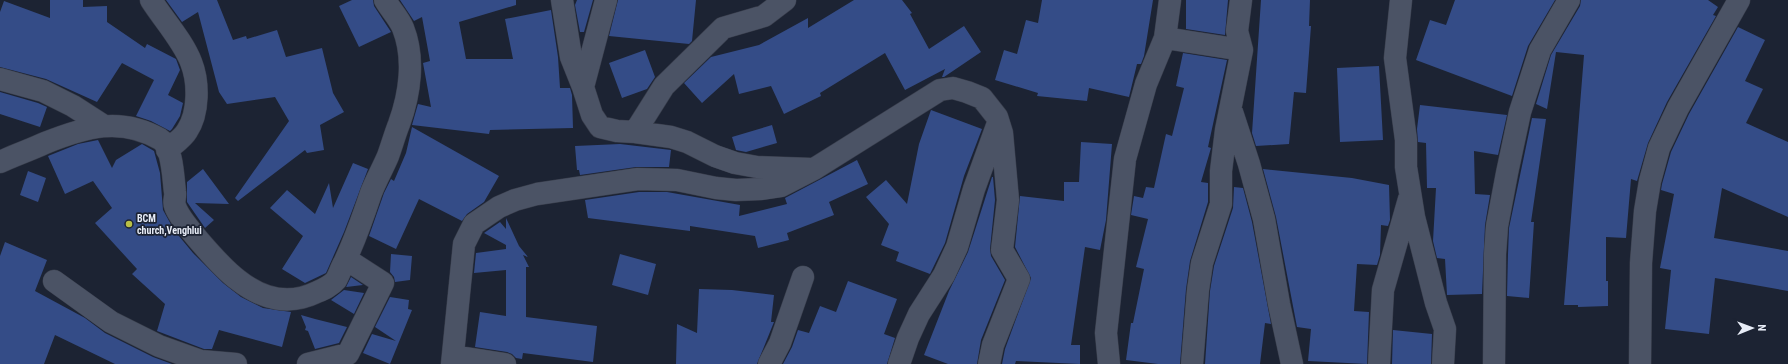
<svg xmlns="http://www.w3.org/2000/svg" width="1788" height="364" viewBox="0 0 1788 364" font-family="'Roboto Condensed',sans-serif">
  <rect width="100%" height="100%" fill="#1c2333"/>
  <path fill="#344c87" d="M50 0H83V7L107 6V22L145 48 147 44 176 59 180 70 168 95 183 103 180 116 172 129 170 131 151 121 136 116 154 80 122 63 97 102 46 79 0 67V12L4 1 50 18Z
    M166 0H217L233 40 246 36 247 39 277 30 286 57 322 48 333 93 344 112 320 125 324 150 307 153 305 150 238 201 235 198 289 121 275 97 227 104 219 92 198 12 182 22Z
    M352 0H373L374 6 391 32 359 47 339 6Z
    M400 0H516V5L459 22 466 59H513L505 19 551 10 558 57 560 88H570L572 95 573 128 490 130 489 134 412 125 418 104 431 107 423 63 430 61 422 17 414 21Z
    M577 0H593L584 32H580L575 5Z
    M618 0H696L692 41 689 44 609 36Z
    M854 0H902L912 13 910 14 929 49 964 26 981 52 944 77H942L945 69 905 90 885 53 820 93 821 96 784 114 771 86 739 94 734 74 702 103 684 83 711 57 759 45 808 18V28Z
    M1042 0H1153L1144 56 1141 64H1137L1129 97 1089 88 1087 101 1037 96 1038 93 995 80 1004 50 1017 54 1026 20 1038 23Z
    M1186 0H1228L1225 35 1186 29Z
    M1261 0H1310L1309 26H1311L1306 93 1294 92 1289 144 1256 146 1252 133Z
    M1455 0H1555L1528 46 1512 96 1416 60 1430 20 1446 25Z
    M1581 0H1708L1718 7 1713 15 1716 16 1667 102 1648 143 1637 181 1631 179 1626 238 1606 237V281H1608V306L1578 307V305H1564L1584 55 1556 52 1547 109 1536 104 1551 55 1580 6Z
    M1738 27 1765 40 1745 81 1763 89 1746 123 1788 142V217L1722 188 1714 238 1788 251V291L1715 278 1709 334 1665 329 1671 270 1660 268 1674 194 1661 190 1662 184 1671 152 1689 114Z
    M645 50 655 77 647 89 622 98 609 63Z
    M1183 53 1227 60 1208 147 1211 148 1201 182 1208 183V202L1190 261 1186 289 1180 364H1158L1126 360 1131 323H1133L1144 269 1136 267 1148 219 1131 215 1134 196 1143 198 1146 187 1154 188 1166 134 1172 136 1184 88 1176 86Z
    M1379 66 1383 140 1340 142 1337 68Z
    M0 92 38 103 47 107 40 127 0 114Z
    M1420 105 1507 115 1498 155 1474 151 1475 194 1490 195 1485 225 1482 294 1447 295 1445 259 1437 258 1433 241 1436 188H1427L1426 143 1418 142 1417 129Z
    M931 110 982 129 964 176 945 243 930 274 896 261 899 252 881 245 889 224 866 197 886 180 907 204 919 144Z
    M1532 118 1546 119 1531 222H1534L1529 298 1507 296 1508 254 1509 228Z
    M772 125 777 143 746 152 736 150 732 137Z
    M412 127 499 176 484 202 467 214 462 221 419 199 396 249 369 236 384 193 391 179 394 181 406 153Z
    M98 140 112 168 116 160 142 144 154 151 160 173 163 210 174 230 193 253 223 283 241 297 263 308 291 312 282 347 219 330 212 349H204L157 331 165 304 132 274 137 269 95 223 112 208 93 181 65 194 48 156 78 144Z
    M1081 142 1112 144 1106 220 1100 250 1085 247 1071 345H1080V364L1016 361 1015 364H1002L1005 349 1031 278 1015 247 1020 196 1064 201V182H1079Z
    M620 144 671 150 669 167H636L580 175 579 170H577L575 146Z
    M857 160 868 184 829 202 834 215 787 233 789 240 758 248 755 236 690 226V231L588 218 585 200 639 192H667L740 205 739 216 787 204 785 198Z
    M353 163 368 169 344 232 326 273 305 283 282 269 303 236 270 208 287 190 315 214 329 183 333 208Z
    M203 169 229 204 195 203 214 220 205 228 187 202V182Z
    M1263 169 1352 178 1389 185 1390 220 1388 226 1381 225 1380 255 1377 265 1357 264 1354 311 1369 312 1367 364 1308 361 1311 329 1297 327 1276 217Z
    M28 171 46 178 38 202 20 195Z
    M992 177H993L995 200 990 249 991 256 1005 280 981 340 977 364H948L924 355 949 291 968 252Z
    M1234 187 1243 188 1252 222 1271 324 1265 323 1260 364H1205L1210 291 1214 266 1233 208Z
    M506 218 519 246 528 257 523 255 529 267H526V317L597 326 593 362 523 353 522 359 516 358 512 354 507 352 475 347 480 312 506 316V270L474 273 476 253 506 249V245L484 233 500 222 506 229Z
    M5 242 47 260 35 291 85 318 105 333 153 357 172 364H115L55 335 44 364H0V256Z
    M391 254 412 256 410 280 395 282 394 277 390 272Z
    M620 254 656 264 648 295 612 285Z
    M351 277 363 285 346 287Z
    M848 281 897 299 884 334 895 338 887 364H783L792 347 798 330 809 333 820 306 836 312Z
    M699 289 732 290 774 295 771 322H774L757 364H676L677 324 697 333Z
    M344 290 364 293 354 314 331 300Z
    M390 297 409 300 408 309 412 310 390 364 363 353 372 334 396 341 375 327Z
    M301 315 315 319 347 327 339 343 315 349 308 331 305 330 306 327Z
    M1393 330 1432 334 1431 364H1392Z"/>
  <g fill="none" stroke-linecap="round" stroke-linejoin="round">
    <g stroke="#383d4b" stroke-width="23">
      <path id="minor" d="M151 0C163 19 183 41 191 62 199 82 199 113 187 131 183 138 174 144 167 150
        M562 0 571 57 583 87 592 115 600 127 617 131 635 132 671 137 687 142 715 156 735 163 757 167 812 169
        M1170 0 1165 38 1242 50
        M1401 0 1395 58 1406 140V167L1414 217 1436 303 1445 329 1443 364
        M0 79 43 91 73 106 104 126
        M583 87 606 0
        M1232 112 1249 164 1264 219 1279 304 1292 364
        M635 132 664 86 723 28 764 16 785 0
        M0 162C15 155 30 150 45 143 85 127 120 116 160 139 173 147 173 178 175 192 176 196 173 202 175 206 180 222 223 269 238 280 262 299 289 306 317 292 324 289 331 286 336 280 339 275 341 268 344 263 355 240 363 217 371 193 376 180 383 168 388 156 392 145 395 134 399 124 410 94 415 58 403 28 399 18 390 9 385 0
        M54 281 111 322 159 346 201 361 236 364
        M453 356 505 364
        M308 364 348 354 383 283 346 259
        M452 364 464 244 474 224 499 207 515 200 537 194 638 179 677 180 716 188 736 190 761 189 781 186 814 169 940 90 953 88 967 92 982 98 997 117 1002 133 1008 200 1002 250 1019 279 993 345 989 364
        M769 364 780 343 803 277
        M899 364 908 338 919 314 944 275 957 247 974 189 998 123
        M1109 364 1106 333 1125 159 1146 84 1165 38
        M1192 364 1198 290 1202 263 1221 204V171L1226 130 1242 50 1237 31 1241 0
        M1379 364 1383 290 1409 199
        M1494 364 1495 254 1497 226 1507 173 1520 112 1540 50 1569 0
        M1640 364 1641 263 1645 211 1650 181 1659 148 1678 108 1739 0"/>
    </g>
    <use href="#minor" stroke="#4b5365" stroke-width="22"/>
  </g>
  <circle fill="#b9c046" stroke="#1c2333" stroke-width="1.5" cx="129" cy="224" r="4"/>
  <g text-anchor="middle" stroke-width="3.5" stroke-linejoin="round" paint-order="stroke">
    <g font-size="10" font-weight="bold" fill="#e7ecf7" stroke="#1c2333" text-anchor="start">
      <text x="137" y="222">BCM<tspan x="137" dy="12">church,Venghlui</tspan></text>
    </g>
  </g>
  <g transform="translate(1752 328) rotate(89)" stroke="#1c2333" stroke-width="3" paint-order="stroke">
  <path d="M0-3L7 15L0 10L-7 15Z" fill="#e7ecf7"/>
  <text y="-6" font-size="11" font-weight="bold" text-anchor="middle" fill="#e7ecf7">N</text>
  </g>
</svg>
